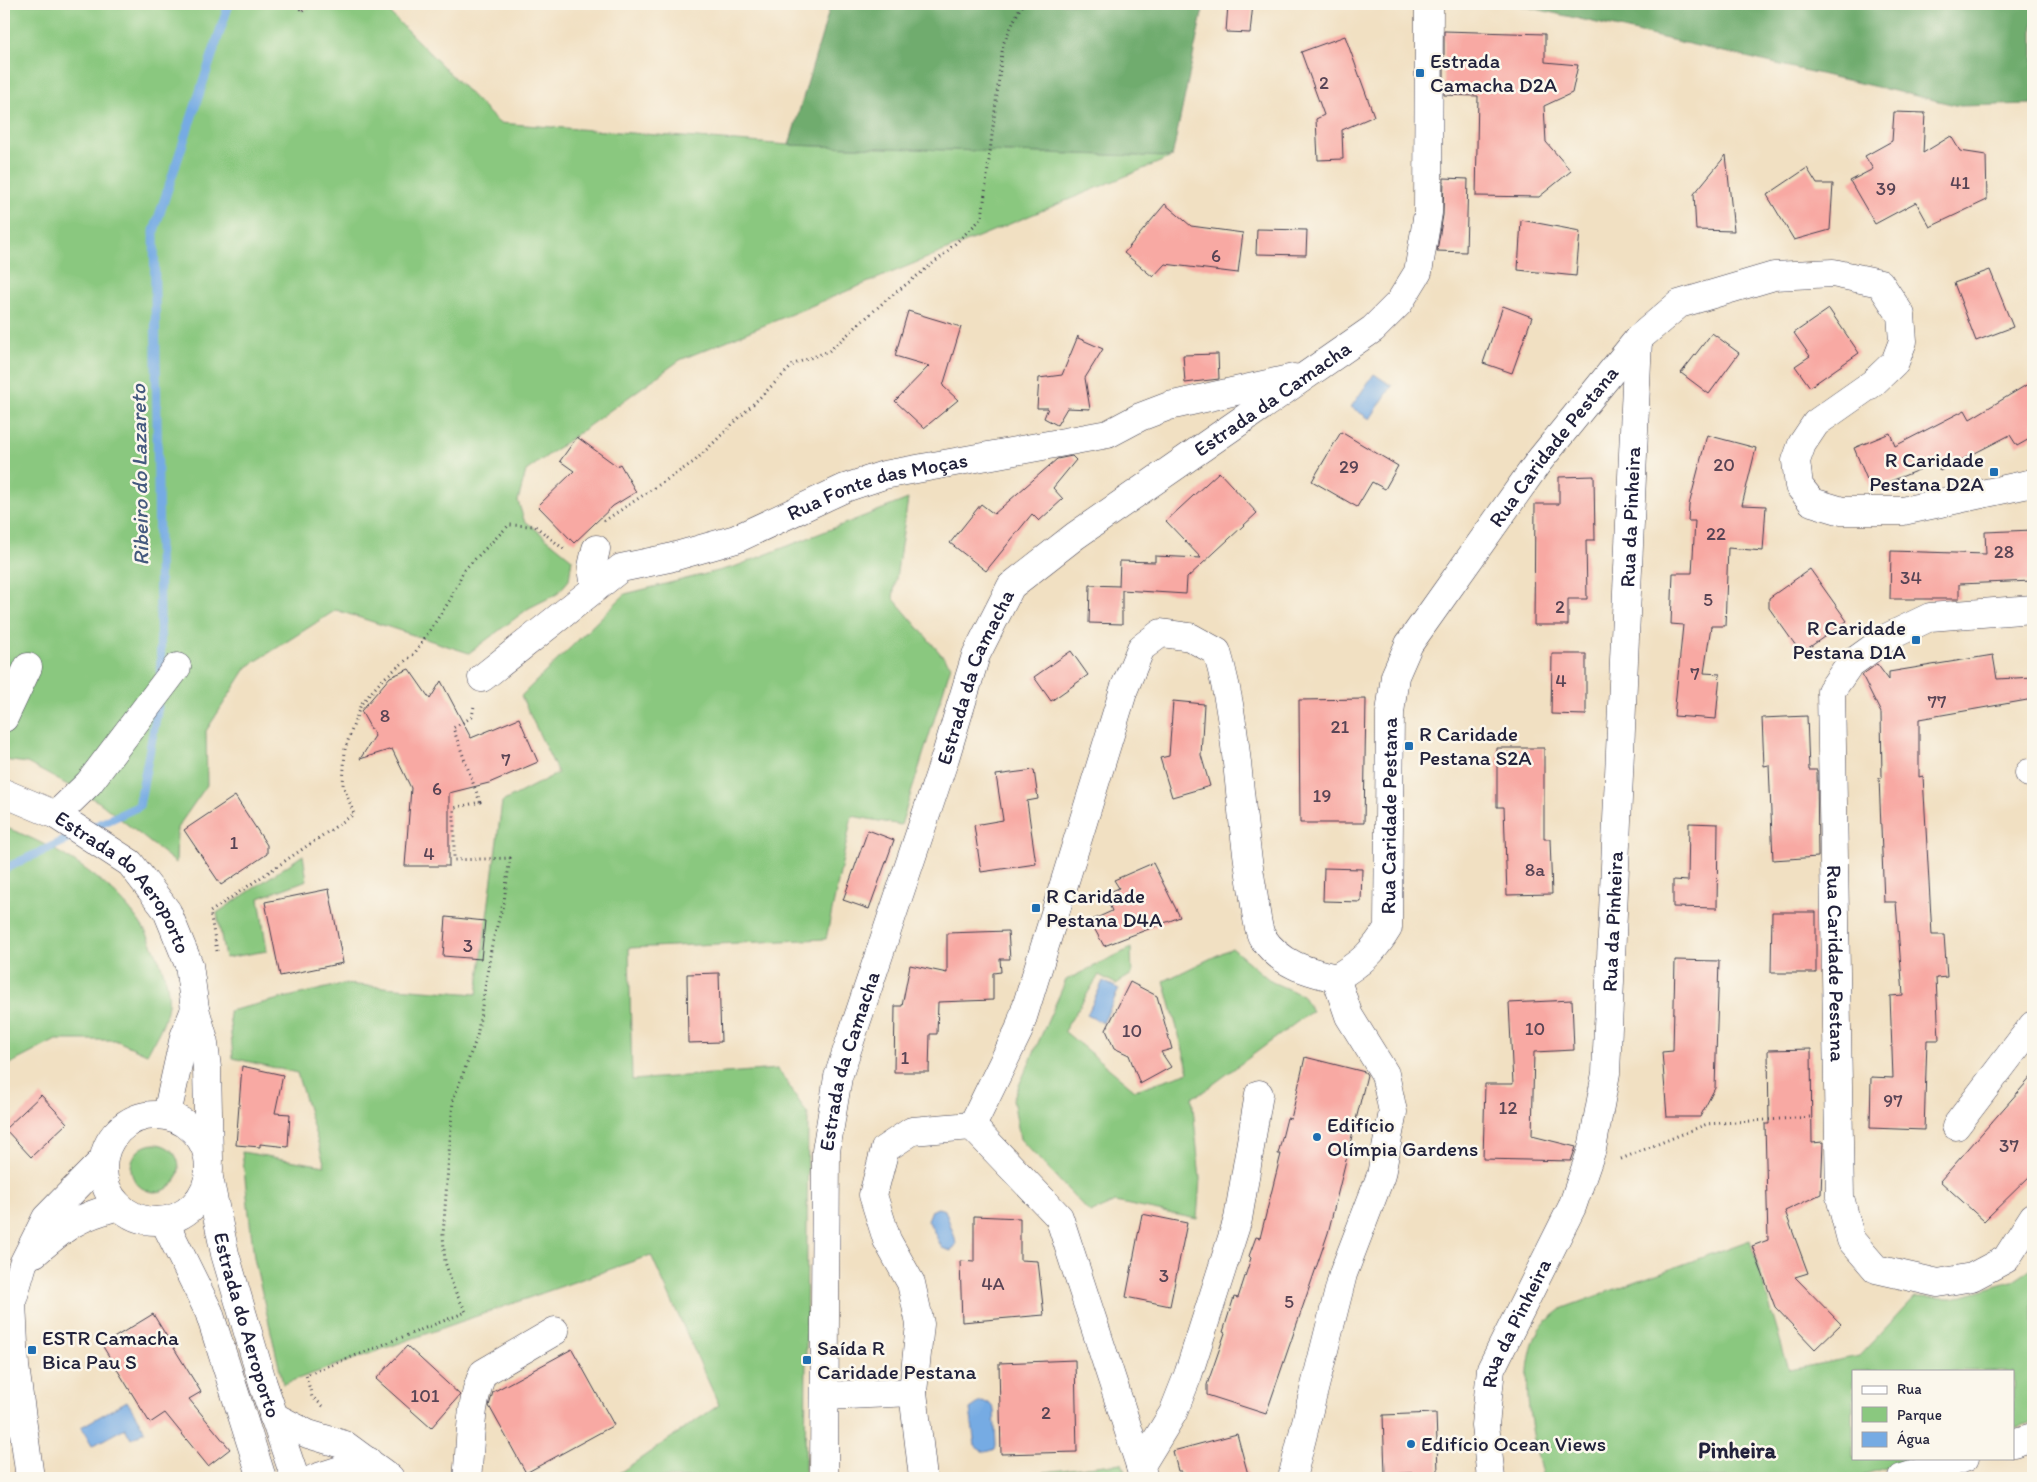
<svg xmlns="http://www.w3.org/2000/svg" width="2037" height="1482" viewBox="0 0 2037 1482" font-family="Itim,sans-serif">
  <rect width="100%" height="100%" fill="#fbf7ec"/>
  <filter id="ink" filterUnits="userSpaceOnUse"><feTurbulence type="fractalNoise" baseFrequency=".02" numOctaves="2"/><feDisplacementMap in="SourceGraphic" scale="10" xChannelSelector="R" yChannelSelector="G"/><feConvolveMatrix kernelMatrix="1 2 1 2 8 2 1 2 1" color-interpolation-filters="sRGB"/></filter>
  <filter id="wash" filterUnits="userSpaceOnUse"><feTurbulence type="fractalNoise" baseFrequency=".0096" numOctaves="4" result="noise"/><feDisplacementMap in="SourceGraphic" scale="20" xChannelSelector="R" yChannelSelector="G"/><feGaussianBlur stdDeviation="1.12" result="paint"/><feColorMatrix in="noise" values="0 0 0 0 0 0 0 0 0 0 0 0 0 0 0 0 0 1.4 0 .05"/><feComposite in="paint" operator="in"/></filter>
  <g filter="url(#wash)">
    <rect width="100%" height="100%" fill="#f1e0c2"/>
    <path fill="#8ac87f" stroke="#56755d" d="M4 4H299L302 11 312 4H381L499 123 789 145 1172 157 680 360 526 471 518 501 524 520 572 559 569 580 557 594 529 608 469 653 336 610 247 667 206 731 207 785 177 828 176 863 99 802 27 763 4 760Z
      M908 499 893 598 951 666 901 825 852 816 826 939 629 948 632 1080 778 1069 808 1115 805 1478H612L719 1405 651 1255 283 1384 254 1258 242 1152 325 1166 297 1073 233 1058 229 1011 343 984 477 994 502 802 558 773 521 696 625 594 734 567Z
      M4 827C56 846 114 881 144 929 149 936 152 945 156 953 163 970 170 986 168 1005 166 1022 155 1039 147 1054L115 1040H56L4 1067Z
      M303 855 307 880 259 898 267 951 225 958 217 913Z
      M1131 948 1132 974 1116 984 1099 975 1064 1031 1135 1090 1189 1072 1164 981 1232 948 1272 982 1302 995 1312 1011 1200 1094 1192 1097 1200 1179 1197 1219 1115 1202 1090 1213 1020 1139 1013 1099 1066 980Z
      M131 1168a24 24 0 1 1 48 0a24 24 0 1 1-48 0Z
      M1750 1240 1789 1370 1859 1356 1915 1297 1953 1298 2012 1281 2033 1267V1424L2013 1430V1371H1853V1458H1921L1856 1478H1543C1532 1433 1517 1376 1538 1331 1542 1323 1556 1314 1563 1308Z
      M1122 1463 1127 1478H1045L1044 1472Z"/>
    <path fill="#6fac6e" stroke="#486754" d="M831 4H1204L1172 157 789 145Z
      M1514 4H2033V104L1960 106Z"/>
    <path fill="#76abe3" stroke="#4c668f" d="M1374 374 1392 386 1370 419 1351 407Z
      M1103 981 1119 989 1103 1023 1087 1015Z
      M938 1208 945 1210 955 1238 956 1245 951 1251 942 1248 928 1220 932 1210Z
      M127 1401 145 1431 131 1439 125 1428 92 1446 81 1427Z
      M980 1402 989 1403 994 1409 996 1445 995 1449C986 1453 983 1453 975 1446L970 1409Z"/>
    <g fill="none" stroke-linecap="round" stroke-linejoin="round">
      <path stroke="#76abe3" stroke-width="9" d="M161 676 154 231 229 4
        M4 869 139 806 158 707"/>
    </g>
    <g id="blocks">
      <path fill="#f8a9a3" d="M1228 4H1253L1250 33 1226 32Z
        M1444 31 1545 34V62L1578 65 1572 93 1544 106 1546 142 1571 171 1539 197 1476 196 1478 96 1444 95Z
        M1345 36 1374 116 1342 130 1343 159 1318 160 1316 119 1324 115 1301 52Z
        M1894 112 1925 113 1923 153 1951 136 1960 151 1986 155 1987 200 1930 227 1916 202 1875 224 1850 181 1873 169 1865 156 1892 141Z
        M1726 155 1734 231 1696 230 1694 194Z
        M1807 168 1817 184H1833L1830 230 1794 240 1767 195Z
        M1444 178 1468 179 1466 252 1437 251 1443 215Z
        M1165 204 1191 226 1243 233 1238 273 1165 264 1153 277 1124 253Z
        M1521 220 1580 231 1576 276 1518 270Z
        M1257 229 1307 230 1306 255 1256 254Z
        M1990 270 2013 327 1976 341 1954 283Z
        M1503 306 1532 317 1512 373 1483 363Z
        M1829 309 1859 353 1810 387 1795 366 1810 356 1794 333Z
        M908 311 961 327 943 386 958 400 924 428 895 401 929 366 895 356Z
        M1712 333 1739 353 1709 394 1681 373Z
        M1078 336V338L1103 349 1085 378 1090 409 1067 408 1057 425 1044 418 1048 408H1037L1039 378 1062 375Z
        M1218 354 1219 379 1185 383 1183 355Z
        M2033 381V437L2017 446 2010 435 1940 471 1936 463 1871 489 1854 448 1890 433 1895 446 1965 410 1970 419Z
        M1341 432 1398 466 1385 489 1372 482 1357 507 1312 481Z
        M1707 435 1756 448 1742 505 1766 506 1763 551 1728 548 1725 626H1711L1704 673 1720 674 1716 719 1674 716 1683 625 1671 624 1673 573H1692L1695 521H1688L1689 505Z
        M577 437 617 466 620 464 636 492 613 506 574 543 538 506 574 471 560 461Z
        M1072 456 1076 460 1053 488 1063 499 1039 521 1032 514 986 571 950 543 981 504 994 514 1057 459Z
        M1219 472 1257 513 1187 578 1186 594 1122 590V624L1089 623 1090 585 1119 586 1120 561 1155 562V556L1201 558 1166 521Z
        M1594 476 1595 540H1586L1587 599H1568V625H1534L1535 504H1559V477Z
        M2033 530V581L1959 584V599H1890L1891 551 1986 554 1985 532Z
        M1810 569 1847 621 1801 653 1769 608V598Z
        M1071 651 1088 675 1051 701 1034 677Z
        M1552 654H1586V715L1551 714Z
        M1993 655 1997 679 2033 677V699L1919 719V777L1923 776 1932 935H1944L1947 977 1936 978 1939 1040H1927L1924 1130 1870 1128 1871 1077 1893 1078 1890 996 1903 995 1896 902H1884L1879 778H1882L1881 713 1862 675 1877 664 1889 680V672Z
        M409 669 430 699 441 681 471 738 519 718 538 762 489 783 449 793V866H405L411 788 392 749 360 759 375 736 361 711 390 677Z
        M1366 699 1364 823H1300L1299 700Z
        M1173 701 1204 704 1201 755 1210 786 1172 797 1160 758 1169 756Z
        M1807 716 1809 770H1817L1818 857 1773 860 1769 765 1764 766 1762 718Z
        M1497 748H1544V839H1550L1552 894 1507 895 1504 807H1497Z
        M1034 770 1038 799 1027 801 1036 864 981 872 974 825 1003 820 996 775Z
        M235 796 267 845V854L221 885 184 830Z
        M1689 823 1718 824 1717 908 1673 907V880L1688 881Z
        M868 830 894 840 869 909 843 900Z
        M1153 863 1180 917 1104 946 1090 921 1112 911 1105 894 1119 888 1114 880Z
        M1324 868 1362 869 1361 902 1323 901Z
        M329 889 343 963 280 976 265 902Z
        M1772 912H1816V973H1771Z
        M446 917 485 921 481 959 443 956Z
        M1008 931 1010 959H1000L1001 972 993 973V1000L938 1002 937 1034H930L929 1072H894L895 1006H902L910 965 947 973V933Z
        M1675 960 1719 961 1715 1088 1700 1117H1667L1662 1052 1673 1051Z
        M719 973 721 1042 688 1043 687 974Z
        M1130 982 1157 996 1172 1049 1161 1052 1171 1067 1140 1084 1129 1055 1114 1048 1106 1030Z
        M1572 1000 1574 1050 1534 1052 1532 1136 1576 1147 1571 1161 1483 1159 1485 1084H1513L1509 1003Z
        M1811 1049 1812 1143 1823 1142 1821 1194 1785 1211 1808 1273 1795 1277 1841 1324 1815 1349 1775 1307 1752 1246 1768 1240 1765 1124H1769L1768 1050Z
        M1305 1057 1365 1072 1367 1075 1328 1233 1266 1414 1207 1395V1385L1225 1333 1223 1332 1234 1297 1238 1298 1251 1258 1249 1256 1256 1237 1260 1238 1281 1154H1278L1287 1118 1291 1119Z
        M242 1066 283 1075 275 1113 290 1114 288 1147 260 1144V1147L236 1145Z
        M2033 1075V1173L1984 1221 1940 1181Z
        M41 1095 67 1123 31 1157 5 1129Z
        M1142 1214 1187 1223 1170 1306 1126 1297Z
        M974 1216 1020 1218V1260L1038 1261 1044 1315 962 1322 960 1261 974 1262Z
        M153 1314 201 1392 189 1399 230 1449 208 1466 165 1413 150 1423 102 1345Z
        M407 1346 460 1395 431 1428 376 1379Z
        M572 1349 614 1425 526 1473 489 1406 493 1392Z
        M1075 1360 1077 1452 1001 1454 999 1363Z
        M1436 1413 1438 1472 1385 1474 1383 1415Z
        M1237 1434 1249 1478H1183L1181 1471H1178L1173 1451Z"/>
    </g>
  </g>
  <g filter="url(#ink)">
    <use href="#blocks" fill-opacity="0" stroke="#413e4f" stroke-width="1"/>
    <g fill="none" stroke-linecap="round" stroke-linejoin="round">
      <g stroke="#413e4f" stroke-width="29">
        <g id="minor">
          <path d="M595 588 592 567 596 549"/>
          <path id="s1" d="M2033 609 1930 617 1888 637 1849 665 1831 691 1840 1197 1851 1240 1876 1269 1938 1283 1972 1277 2006 1259 2033 1217"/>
          <path id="s2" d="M482 678 621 568 669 558 736 539 845 488 884 475 1108 434 1140 417 1169 406 1294 378"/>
          <path d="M4 718 28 667"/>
          <path d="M2029 773H2033"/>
          <path d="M56 815 89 783 177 667"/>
          <path d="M972 1126 1059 1217 1144 1478"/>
          <path d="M1956 1126 2033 1025"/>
          <path d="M35 1253C67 1225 78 1217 119 1206"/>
          <path d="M825 1396 913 1392"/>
          <path d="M273 1416 308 1434 345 1445 390 1478"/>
          <path d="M2013 1443 2033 1437"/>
          <path d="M1140 1467 1173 1413 1188 1375 1238 1219 1259 1094"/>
          <path d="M30 1478 15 1366 12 1302 23 1264 46 1218 102 1161"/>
          <path d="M315 1478 368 1461"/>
          <path d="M467 1478C471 1444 469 1404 483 1373L555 1331"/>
          <path id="s3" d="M824 1478 826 1151 838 1077 945 758 976 655 1011 586 1075 536 1373 329 1399 303 1418 272 1428 213 1429 4"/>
          <path id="s4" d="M923 1478 913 1392 920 1324 911 1283 887 1240 873 1195 885 1149 912 1131 972 1126 1019 1030 1124 689 1141 648 1161 633 1190 637 1217 652C1240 730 1238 813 1253 892 1255 903 1257 928 1262 937 1281 965 1306 971 1336 978 1361 963 1373 953 1388 928L1390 713 1395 676 1409 644 1539 461 1638 339 1679 304 1774 276 1833 273 1880 283 1901 315 1903 341 1895 362 1873 383 1816 423 1802 444 1796 461 1799 486 1812 502 1842 511H1903L2033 483"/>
          <path d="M1292 1478 1343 1274 1381 1175 1393 1112 1385 1074 1349 1016 1336 978"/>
          <path id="s5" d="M1491 1478 1485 1425 1491 1369 1572 1207 1592 1149 1606 1073 1638 339"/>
          <path d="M1902 1478 1965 1458"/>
        </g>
      </g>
      <g stroke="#413e4f" stroke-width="29">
        <g id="major">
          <path id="s6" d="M4 793 56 815 130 863 167 911 189 965 195 1009 203 1036 207 1068 209 1159"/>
          <path d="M167 1114 184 1037 195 1009"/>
          <circle cx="156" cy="1168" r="53"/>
          <path id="s7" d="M209 1178 225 1254 263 1384 295 1478"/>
          <path d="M164 1221 209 1312 262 1478"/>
        </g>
      </g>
      <path stroke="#413e4f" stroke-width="3" stroke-dasharray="1 4" stroke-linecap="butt" d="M299 4 301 12 312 4
        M604 521 695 461 794 364 829 351 885 301 941 257 982 218 1003 44 1020 8 1024 4
        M217 951 210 912 354 814 343 785 345 749 361 704 383 679 414 654 450 600 464 570 509 525 535 526 565 550
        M1621 1159 1707 1124 1810 1117
        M323 1406 312 1397 306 1375 466 1312 454 1289 445 1262 443 1235 453 1100 477 1037 492 944 504 901 510 858 454 860V808L480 802 453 728 472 717 474 706"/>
      <use href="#minor" stroke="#fff" stroke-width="28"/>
      <use href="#major" stroke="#fff" stroke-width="28"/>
    </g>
  </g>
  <g fill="#1f6fb2" stroke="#fbf7ec" stroke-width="2">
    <rect x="1415" y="68" width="10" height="10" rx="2.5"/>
    <rect x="1989" y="467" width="10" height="10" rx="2.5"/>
    <rect x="1911" y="635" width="10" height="10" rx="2.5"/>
    <rect x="1404" y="741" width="10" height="10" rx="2.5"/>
    <rect x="1031" y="903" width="10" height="10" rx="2.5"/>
    <circle cx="1317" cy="1137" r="5"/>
    <rect x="27" y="1345" width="10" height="10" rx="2.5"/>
    <rect x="802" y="1355" width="10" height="10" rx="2.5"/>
    <circle cx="1411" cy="1444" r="5"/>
  </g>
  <g text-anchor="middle" stroke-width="5" stroke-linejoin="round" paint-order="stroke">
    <g font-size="19" fill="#584455">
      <text x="1324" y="89">2</text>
      <text x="1960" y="189">41</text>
      <text x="1886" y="195">39</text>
      <text x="1216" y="262">6</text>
      <text x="1724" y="471">20</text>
      <text x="1349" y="473">29</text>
      <text x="1716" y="540">22</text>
      <text x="2004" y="558">28</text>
      <text x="1911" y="584">34</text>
      <text x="1708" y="606">5</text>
      <text x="1560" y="613">2</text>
      <text x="1695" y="680">7</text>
      <text x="1561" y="687">4</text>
      <text x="1937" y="708">77</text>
      <text x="385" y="722">8</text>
      <text x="1340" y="733">21</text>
      <text x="506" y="766">7</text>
      <text x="437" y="795">6</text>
      <text x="1322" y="802">19</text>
      <text x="234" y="849">1</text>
      <text x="429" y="860">4</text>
      <text x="1535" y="876">8a</text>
      <text x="468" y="952">3</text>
      <text x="1535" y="1035">10</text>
      <text x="1132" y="1037">10</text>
      <text x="905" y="1064">1</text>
      <text x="1893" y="1107">97</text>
      <text x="1508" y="1114">12</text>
      <text x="2009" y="1152">37</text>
      <text x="1164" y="1282">3</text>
      <text x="993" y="1290">4A</text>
      <text x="1289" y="1308">5</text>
      <text x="425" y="1402">101</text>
      <text x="1046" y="1419">2</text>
    </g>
    <g font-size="21" fill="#22223b" stroke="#fbf7ec" text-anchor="start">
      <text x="1430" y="68">Estrada<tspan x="1430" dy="24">Camacha D2A</tspan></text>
      <text x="1984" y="467" text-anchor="end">R Caridade<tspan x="1984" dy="24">Pestana D2A</tspan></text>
      <text x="1906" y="635" text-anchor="end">R Caridade<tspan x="1906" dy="24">Pestana D1A</tspan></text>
      <text x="1419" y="741">R Caridade<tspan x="1419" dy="24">Pestana S2A</tspan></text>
      <text x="1046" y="903">R Caridade<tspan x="1046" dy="24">Pestana D4A</tspan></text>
      <text x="1327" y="1132">Edifício<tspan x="1327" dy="24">Olímpia Gardens</tspan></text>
      <text x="42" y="1345">ESTR Camacha<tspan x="42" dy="24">Bica Pau S</tspan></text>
      <text x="817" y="1355">Saída R<tspan x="817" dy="24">Caridade Pestana</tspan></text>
      <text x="1421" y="1451">Edifício Ocean Views</text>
    </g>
    <g font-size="21" fill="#22223b" stroke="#fbf7ec">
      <text dy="7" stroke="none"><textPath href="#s3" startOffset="1245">Estrada da Camacha</textPath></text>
      <text dy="7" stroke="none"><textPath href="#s4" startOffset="2008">Rua Caridade Pestana</textPath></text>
      <text dy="7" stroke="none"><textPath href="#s2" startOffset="448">Rua Fonte das Moças</textPath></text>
      <text dy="7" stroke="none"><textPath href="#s5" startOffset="986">Rua da Pinheira</textPath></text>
      <text dy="7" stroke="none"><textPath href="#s3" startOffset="825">Estrada da Camacha</textPath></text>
      <text dy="7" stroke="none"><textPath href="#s4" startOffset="1588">Rua Caridade Pestana</textPath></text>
      <text dy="7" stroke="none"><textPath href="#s6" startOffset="154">Estrada do Aeroporto</textPath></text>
      <text dy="7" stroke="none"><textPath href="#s5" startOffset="581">Rua da Pinheira</textPath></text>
      <text dy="7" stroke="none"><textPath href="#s1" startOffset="502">Rua Caridade Pestana</textPath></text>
      <text dy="7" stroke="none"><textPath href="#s3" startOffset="420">Estrada da Camacha</textPath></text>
      <text dy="7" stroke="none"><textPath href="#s5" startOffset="161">Rua da Pinheira</textPath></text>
      <text dy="7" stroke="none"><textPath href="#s7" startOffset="152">Estrada do Aeroporto</textPath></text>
    </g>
    <g font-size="22" font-style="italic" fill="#44597e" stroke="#fbf7ec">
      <text transform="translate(139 475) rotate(-91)" y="8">Ribeiro do Lazareto</text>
    </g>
    <g font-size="22" font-weight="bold" fill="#22223b" stroke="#fbf7ec">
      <text x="1737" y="1458">Pinheira</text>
    </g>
  </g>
  <rect width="2037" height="1482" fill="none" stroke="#fbf7ec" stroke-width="20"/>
  <rect x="1852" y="1370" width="162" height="90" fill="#fbf7ec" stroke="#a4a2a5"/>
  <rect x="1862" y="1386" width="25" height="8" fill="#ffffff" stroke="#a4a2a5"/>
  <text x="1897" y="1394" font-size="15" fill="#22223b">Rua</text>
  <rect x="1862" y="1407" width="25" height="15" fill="#8ac87f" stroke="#a4a2a5"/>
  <text x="1897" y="1420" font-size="15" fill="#22223b">Parque</text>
  <rect x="1862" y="1432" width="25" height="15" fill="#76abe3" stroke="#a4a2a5"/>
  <text x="1897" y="1444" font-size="15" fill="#22223b">Água</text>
</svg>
